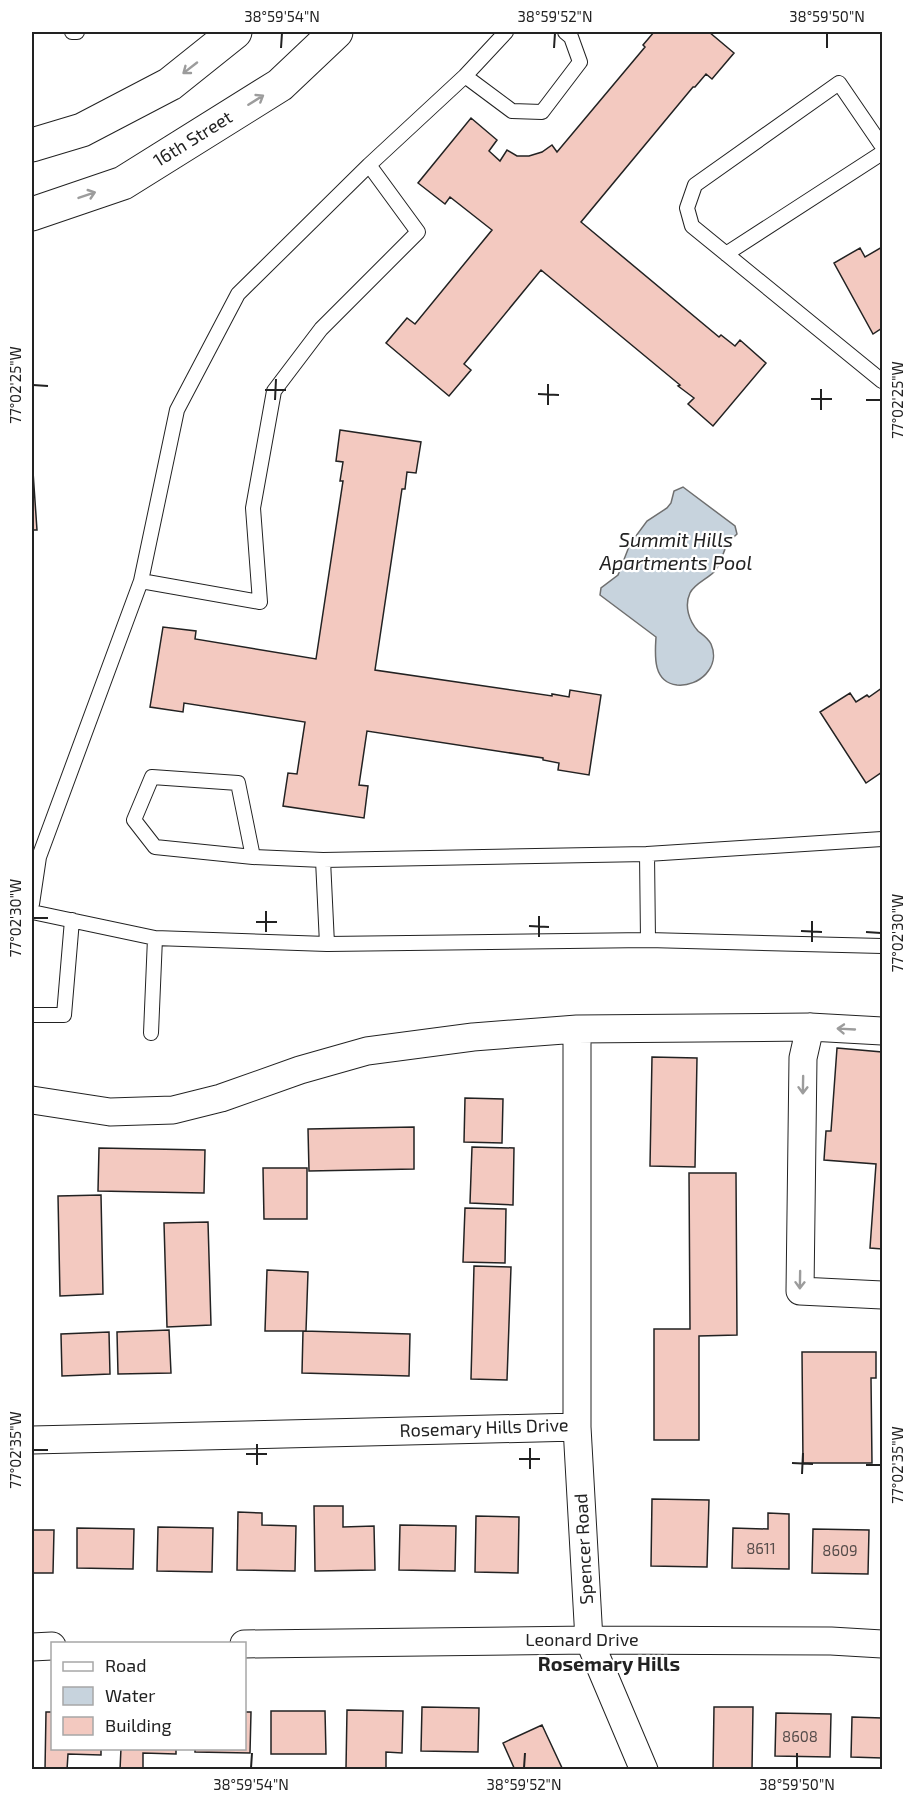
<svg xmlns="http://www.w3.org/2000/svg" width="914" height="1801" viewBox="0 0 914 1801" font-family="'Exo 2',sans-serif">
  <rect width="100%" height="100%" fill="#fff"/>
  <path fill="#c7d3dd" stroke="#6f6f6f" stroke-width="1.5" d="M683 487 735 526 737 534C734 537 730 540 728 543 722 553 722 563 714 572 707 579 694 584 690 593 684 606 689 621 698 631 703 635 708 638 711 644 721 667 699 687 677 685 652 682 655 654 656 637L600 595 601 588 618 575 630 544 647 521 667 508 671 503 674 491Z"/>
  <path fill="#f3c9c0" stroke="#222" stroke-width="1.5" d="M654 32H709L734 53 712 79 706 74 695 87H693L581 222 719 337 721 335 735 346 740 340 766 363 713 426 688 404 694 398 678 386 680 385 541 270 464 364 471 370 449 396 386 343 407 318 415 324 492 230 450 197 445 204 418 183 471 118 497 140 489 151 500 161 507 150 517 156H529L542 152 552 145 557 152 645 47 643 45Z
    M882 247V328L873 334 834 263 860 248 865 257Z
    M340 430 421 442 416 473 407 472 405 489H402L375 670 552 696V694L569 697 570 690 601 695 589 775 558 770 559 763 543 760V758L367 731 359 785 368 786 364 818 283 806 288 773 297 774 305 722 184 703 183 712 150 707 163 627 196 631 195 639 316 659 343 481H340L343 462 336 461Z
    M32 457 37 530H32Z
    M882 688V772L866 783 820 712 850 693 856 702 867 695 869 697Z
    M837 1048 882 1052V1249L870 1248 876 1164 824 1160 826 1131H831Z
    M652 1057 697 1058 695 1167 650 1166Z
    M465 1098 503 1099 502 1143 464 1142Z
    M414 1127V1169L309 1171 308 1129Z
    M472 1147 514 1148 513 1205 470 1203Z
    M99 1148 205 1150 204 1193 98 1191Z
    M263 1168H307V1219H264Z
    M689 1173H736L737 1335 699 1336V1440H654V1329H690Z
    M101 1195 103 1294 60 1296 58 1196Z
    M465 1208 506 1209 505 1263 463 1262Z
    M208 1222 211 1325 167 1327 164 1223Z
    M474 1266 511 1267 507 1380 471 1379Z
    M267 1270 308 1272 306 1331H265Z
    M169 1330 171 1373 118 1374 117 1332Z
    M303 1331 410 1334 409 1376 302 1373Z
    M109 1332 110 1374 62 1376 61 1334Z
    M802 1352H876V1378H871L872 1463H803Z
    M652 1499 709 1500 707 1567 651 1566Z
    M314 1506H343V1527L374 1526 375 1570 315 1571Z
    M238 1512 262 1513V1525L296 1526 295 1571 237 1570Z
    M768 1513 789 1514V1569L732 1568 733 1528 768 1529Z
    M476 1516 519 1517 518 1573 475 1572Z
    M400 1525 456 1526 455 1571 399 1570Z
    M158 1527 213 1528 212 1572 157 1571Z
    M77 1528 134 1529 133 1569 77 1568Z
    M813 1529 869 1530 868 1574 812 1573Z
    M32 1530H54L53 1573H32Z
    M422 1707 479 1708 478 1752 421 1751Z
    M714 1707H753L752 1770H713Z
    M347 1710 403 1711 402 1753 386 1752V1769L346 1768Z
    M271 1711H325L326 1754H271Z
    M46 1712H52V1748H101V1755L68 1754 67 1770H45Z
    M244 1712H251L250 1753 195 1752V1748H244Z
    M776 1713 831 1714 830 1757 775 1756Z
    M852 1717 882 1718V1758L851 1757Z
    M542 1725 563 1770H515L503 1743Z
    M121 1748H176V1754L143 1753V1770H120Z"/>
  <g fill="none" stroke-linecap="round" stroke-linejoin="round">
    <g stroke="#222" stroke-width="16">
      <path id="service" d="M72 32H77
        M465 76 512 111 542 112 580 62 571 37 565 32
        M882 146 839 83 695 185 687 208 692 226 882 381
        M726 254 882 153
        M141 581 260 602 253 508 274 391 321 329 418 232 369 165
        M647 854 882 839
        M253 857 238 783 152 777 134 820 155 847 253 857 323 860 647 854 648 940
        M323 860 327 944
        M32 904 39 857 141 581 177 410 238 294 369 165 465 76 506 32
        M32 912 155 938 327 944 648 940 882 946
        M32 1015H64L72 920
        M151 1033 155 938"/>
    </g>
    <g stroke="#222" stroke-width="29">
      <path id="minor" d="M810 1027 803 1058 800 1291 882 1295
        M577 1029V1427L589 1640 644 1770
        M32 1100 110 1112 173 1110 221 1098 300 1070 367 1051 473 1037 577 1029 810 1027 882 1031
        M32 1440 577 1427
        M244 1644 589 1640 831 1641 882 1644
        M32 1647 52 1646"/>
    </g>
    <g stroke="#222" stroke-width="35">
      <path id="primary" d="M32 145 82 130 170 84 235 32
        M32 214 123 183 280 85 336 32"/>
    </g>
    <use href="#service" stroke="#fff" stroke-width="14"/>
    <use href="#minor" stroke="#fff" stroke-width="27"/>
    <use href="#primary" stroke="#fff" stroke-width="33"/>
  </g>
  <defs><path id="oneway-shaft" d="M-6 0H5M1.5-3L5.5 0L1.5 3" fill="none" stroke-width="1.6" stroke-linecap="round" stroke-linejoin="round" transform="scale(1.5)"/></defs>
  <g stroke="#9c9c9c">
    <use href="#oneway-shaft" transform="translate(190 68) rotate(142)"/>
    <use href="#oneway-shaft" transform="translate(256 100) rotate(-32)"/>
    <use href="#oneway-shaft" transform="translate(87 195) rotate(-19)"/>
    <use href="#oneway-shaft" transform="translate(846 1029) rotate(-177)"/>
    <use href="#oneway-shaft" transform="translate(803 1085) rotate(91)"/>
    <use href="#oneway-shaft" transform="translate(800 1280) rotate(91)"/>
  </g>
  <path fill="none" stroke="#222" stroke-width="2" d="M281 48 282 33M554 48 555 33M827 48V33M33 385 48 386M265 390H286M538 394 559 395M811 399H832M275 400 276 379M866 400H881M548 405V384M821 410V389M33 918H48M256 922H277M529 926 549 927M801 931 822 932M266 932V911M866 932 881 933M539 937V916M812 942V921M33 1450H48M246 1454H267M519 1459H540M792 1463 813 1464M257 1465V1444M866 1465H881M530 1469V1448M802 1474 803 1453M251 1768 252 1753M524 1768 525 1753M797 1768V1753"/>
  <g text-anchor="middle" stroke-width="4.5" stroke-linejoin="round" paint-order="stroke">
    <g font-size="15" fill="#564c4a">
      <text x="761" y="1554">8611</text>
      <text x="840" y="1556">8609</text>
      <text x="800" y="1742">8608</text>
    </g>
    <g font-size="18" fill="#222" stroke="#fff">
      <text transform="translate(193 139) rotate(-32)" y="6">16th Street</text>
      <text transform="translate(484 1428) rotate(-2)" y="6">Rosemary Hills Drive</text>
      <text transform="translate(584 1549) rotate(-93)" y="6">Spencer Road</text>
      <text x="582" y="1646">Leonard Drive</text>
    </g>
    <g font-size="20" font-style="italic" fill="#222" stroke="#fff">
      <text x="676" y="547">Summit Hills<tspan x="676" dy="23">Apartments Pool</tspan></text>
    </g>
    <g font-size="20" font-weight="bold" fill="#222" stroke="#fff">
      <text x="609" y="1671">Rosemary Hills</text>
    </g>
  </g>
  <rect width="914" height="1801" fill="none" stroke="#ffffff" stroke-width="66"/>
  <rect x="51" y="1642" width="195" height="108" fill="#ffffff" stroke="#a7a7a7" stroke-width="1.5"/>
  <rect x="63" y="1662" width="30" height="9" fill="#ffffff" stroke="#a7a7a7" stroke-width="1.5"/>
  <text x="105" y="1672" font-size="18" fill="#222222">Road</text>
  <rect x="63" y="1687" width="30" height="18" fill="#c7d3dd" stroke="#a7a7a7" stroke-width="1.5"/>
  <text x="105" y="1702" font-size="18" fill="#222222">Water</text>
  <rect x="63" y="1717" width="30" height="18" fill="#f3c9c0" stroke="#a7a7a7" stroke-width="1.5"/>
  <text x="105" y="1732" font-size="18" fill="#222222">Building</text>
  <rect x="33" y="33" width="848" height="1735" fill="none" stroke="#222" stroke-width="2"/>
  <g font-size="15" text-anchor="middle" fill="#222">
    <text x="282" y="22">38°59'54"N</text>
    <text x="555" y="22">38°59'52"N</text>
    <text x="827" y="22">38°59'50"N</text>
    <text transform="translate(16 385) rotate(-90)" y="5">77°02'25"W</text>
    <text transform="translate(898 400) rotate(-90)" y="5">77°02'25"W</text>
    <text transform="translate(16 918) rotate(-90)" y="5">77°02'30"W</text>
    <text transform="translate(898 933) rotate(-90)" y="5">77°02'30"W</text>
    <text transform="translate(16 1450) rotate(-90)" y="5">77°02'35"W</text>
    <text transform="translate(898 1465) rotate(-90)" y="5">77°02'35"W</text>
    <text x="251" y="1790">38°59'54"N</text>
    <text x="524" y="1790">38°59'52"N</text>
    <text x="797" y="1790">38°59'50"N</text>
  </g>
</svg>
